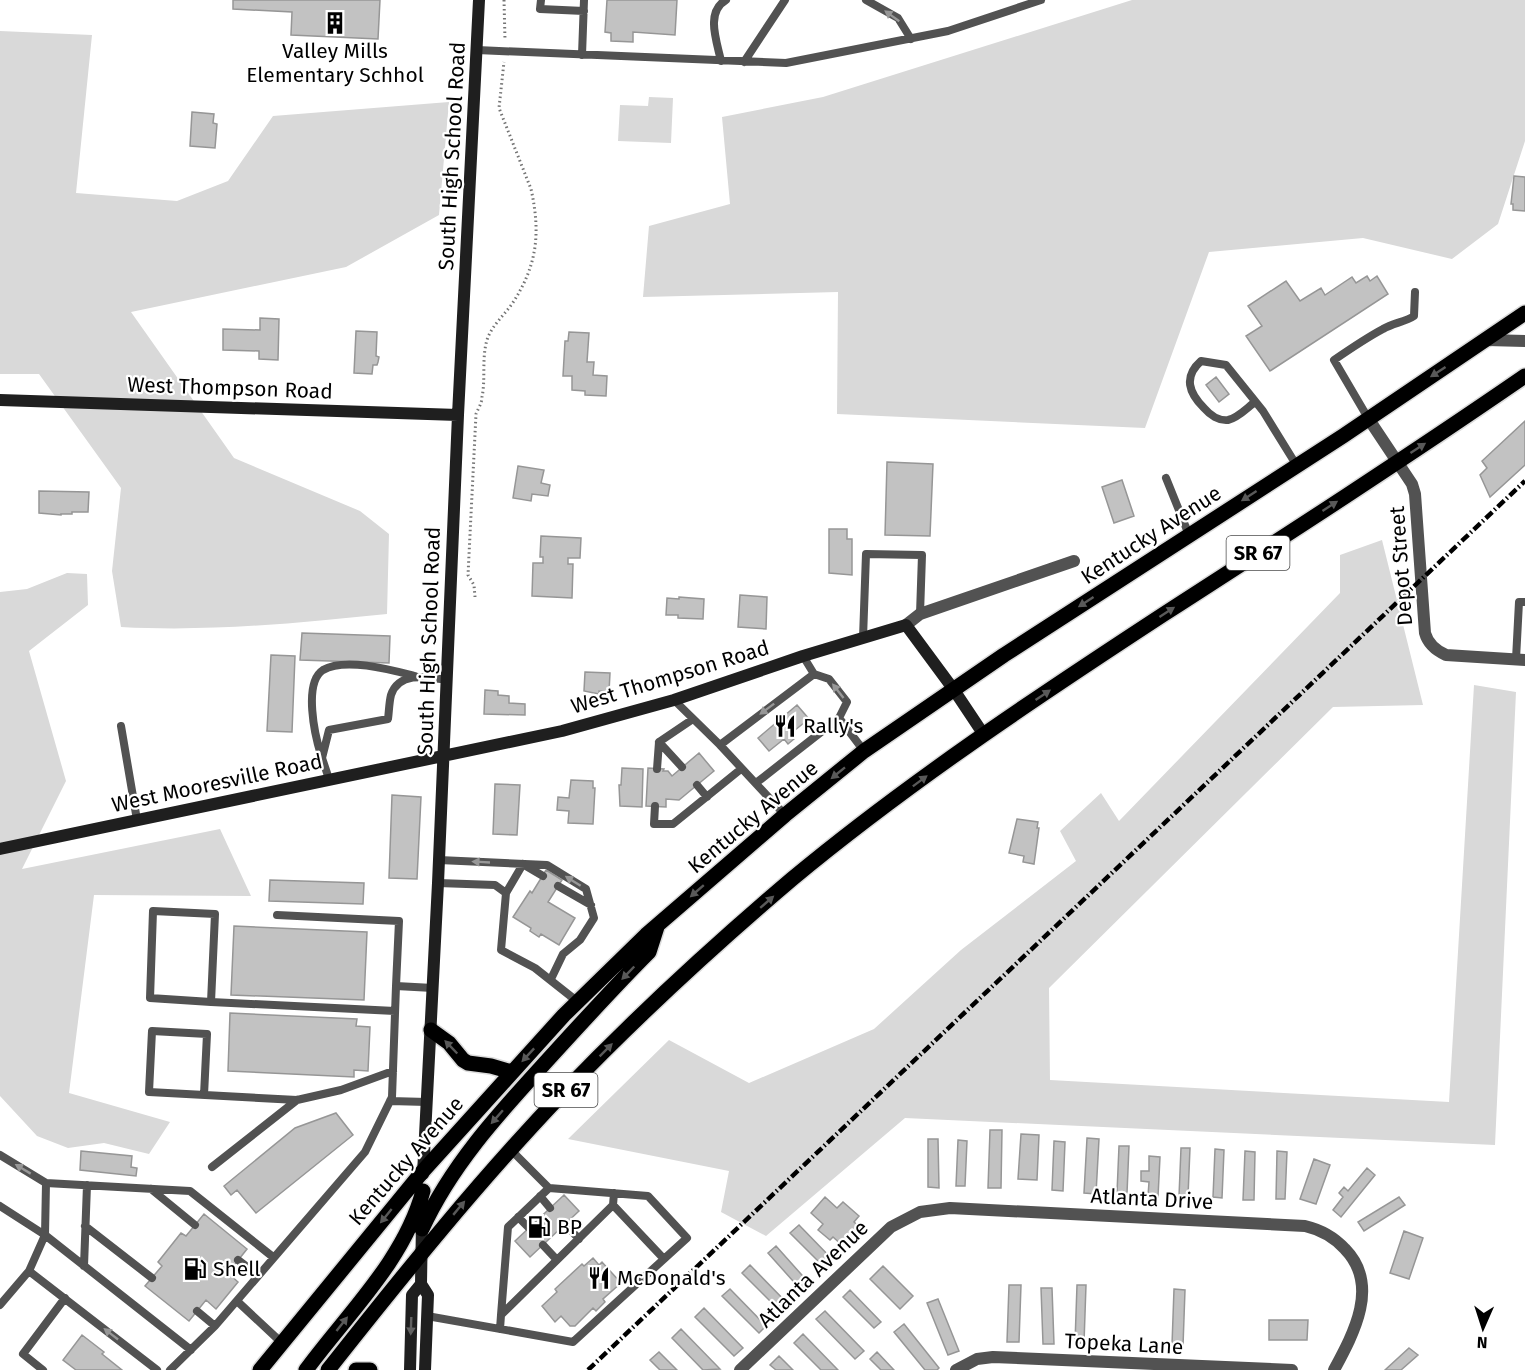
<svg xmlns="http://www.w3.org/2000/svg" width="1525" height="1370" viewBox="0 0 1525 1370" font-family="'Fira Sans',sans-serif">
  <rect width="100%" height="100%" fill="#fff"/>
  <path fill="#d9d9d9" d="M1132 0H1525V141L1498 224 1452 259 1363 238 1209 252 1145 428 837 414 838 292 643 297 649 226 730 204 722 117 823 97Z
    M0 31 92 35 76 193 177 201 228 181 273 116 449 102 439 215 346 267 131 312 234 458 360 511 389 534 387 614C298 623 210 632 121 627L112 571 121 488 39 374H0Z
    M649 97 673 98 671 143 618 141 620 105 648 106Z
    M1382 540 1423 705 1333 707 1049 988 1050 1080 1449 1102 1474 685 1516 692 1495 1145 905 1118 766 1236 721 1212 729 1171 568 1139 669 1040 749 1083 874 1029 961 950 1076 861 1060 831 1101 793 1119 821 1340 593V555Z
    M67 573 87 574 88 605 29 651 66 781 22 869 220 829 251 896 94 895 69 1093 170 1122 149 1154 104 1143 68 1148 37 1136 0 1096V592L27 589Z"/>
  <path fill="#c2c2c2" stroke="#969696" stroke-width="1.5" d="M233 0H380L378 39 291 35 292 12 233 9Z
    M607 0H677L675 35 633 32V42L611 41V33L605 32Z
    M192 112 214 114 213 123 217 124 215 148 190 146Z
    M1514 176 1525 177V211L1513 210V204H1511Z
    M1367 276 1370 281 1377 276 1388 294 1270 371 1246 336 1262 326 1248 306 1286 281 1300 301 1321 288 1325 295 1352 277 1356 283Z
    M260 318 279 319 278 360 259 359V351L223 350V329L260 330Z
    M356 331 377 332 376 356 379 357 378 362 377 365H373L372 374 354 373Z
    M569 332 589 333 587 362H594L593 375 607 376 606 396 585 395V391L572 390V376H563L565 341H568Z
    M1216 377 1229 394 1219 402 1206 385Z
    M1525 421V465L1490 497 1480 475 1487 468 1482 461Z
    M887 462 933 464 930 536 885 535Z
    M518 466 544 470 541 483 550 485 548 496 532 494 531 501 513 498Z
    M1122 480 1134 516 1114 523 1102 487Z
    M39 491 89 492 88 512H72V514H61V515L39 513Z
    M829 529H847V539H852V575L829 573Z
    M541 536 581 538 580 558H568V564H573L572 598 532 596 533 563H543V557H540Z
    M740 595 767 597 766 629 738 627Z
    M679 597 704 599 703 619 678 618V615H666L667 598 679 599Z
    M302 633 390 636 389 663 300 660Z
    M271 655 295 656 292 732 267 731Z
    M585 672 610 673 609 692 599 691V694L584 691Z
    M485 690 498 691V695L509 696V703L525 704V715L484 714Z
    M797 705 809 719 790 734 794 739 788 744 784 739 769 751 758 738Z
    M699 753 714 771 679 800 666 799V807L646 806 648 768 664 769 663 771H668L672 776Z
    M622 768 643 769 642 807 620 806 619 785H621Z
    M571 780 593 781V788H595L593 824 568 823 569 811 557 810 558 797 569 798Z
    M495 784 520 785 517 835 493 834Z
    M392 795 421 797 417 879 389 878Z
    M1017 819 1038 822 1037 828H1039L1034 864 1023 862 1024 856 1009 853Z
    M546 870 562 880 548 902 575 918 559 945 541 934 539 937 530 931 531 928 513 917 530 891 532 893Z
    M270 880 364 883 363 904 269 901Z
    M234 926 367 932 364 1000 231 995Z
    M230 1013 357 1019 356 1026 370 1027 368 1071 354 1070V1077L228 1071Z
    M336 1113 353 1135 256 1213 237 1190 231 1195 224 1186 295 1128Z
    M990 1130H1002L1001 1188H988Z
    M1021 1134 1039 1135 1037 1180 1018 1179Z
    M1087 1138 1099 1139 1096 1194 1084 1193Z
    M928 1139H938L939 1188 928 1187Z
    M958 1140 967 1141 965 1186H956Z
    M1054 1141 1065 1142 1063 1191 1052 1190Z
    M1119 1146H1129L1127 1193H1117Z
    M1181 1148H1190L1188 1196H1179Z
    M1215 1149 1224 1150 1222 1198 1213 1197Z
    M81 1151 132 1156 131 1167 137 1168 136 1176 80 1170Z
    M1245 1151 1255 1152 1254 1200H1243Z
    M1277 1151 1287 1152 1285 1199H1276Z
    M1149 1156 1160 1157 1158 1197 1148 1196 1149 1182 1141 1181V1171H1149Z
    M1314 1159 1330 1165 1316 1204 1300 1199Z
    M1367 1168 1375 1175 1341 1217 1333 1210 1343 1197 1339 1193 1344 1187 1348 1191Z
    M564 1195 579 1211 530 1257 515 1241Z
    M825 1197 837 1208 843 1202 859 1216 854 1222 863 1230 849 1246 844 1242 842 1245 833 1237 830 1240 818 1230 823 1224 811 1213Z
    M1399 1197 1405 1205 1364 1231 1358 1222Z
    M204 1214 247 1249 228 1273 238 1282 216 1309 206 1300 189 1321 145 1286 162 1266 158 1262 181 1233 186 1236Z
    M799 1225 832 1259 824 1267 790 1233Z
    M1404 1231 1423 1238 1409 1279 1390 1273Z
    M776 1246 809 1283 801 1290 768 1253Z
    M593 1258 599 1265 602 1262 621 1283 603 1299 605 1302 596 1311 593 1308 575 1326H570L561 1316 555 1322 542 1306 557 1292 555 1289 582 1264 584 1266Z
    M750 1265 789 1305 781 1312 742 1273Z
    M883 1266 913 1296 900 1309 870 1279Z
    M1009 1285H1021L1019 1342H1007Z
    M1077 1285H1086L1084 1343H1075Z
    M1041 1288H1052L1054 1344H1043Z
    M730 1289 766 1326 759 1333 722 1296Z
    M1174 1289 1185 1290 1183 1346 1172 1345Z
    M850 1290 881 1322 874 1328 843 1297Z
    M938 1299 959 1351 948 1355 927 1303Z
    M704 1308 743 1348 734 1356 695 1317Z
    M825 1311 864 1351 855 1359 816 1319Z
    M1269 1320H1308L1307 1340H1269Z
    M904 1324 939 1368 937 1370H925L894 1332Z
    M681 1329 720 1369 703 1370 672 1338Z
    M803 1334 838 1370H821L794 1343Z
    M82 1335 104 1352 102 1354 122 1370H76L63 1360Z
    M1409 1348 1418 1355 1401 1370H1385Z
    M659 1352 677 1370H660L650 1360Z
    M877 1352 894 1370H881L870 1359Z
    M779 1356 793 1370H776L770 1365Z"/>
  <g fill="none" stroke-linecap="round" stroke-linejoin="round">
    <g stroke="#dbdbdb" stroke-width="18">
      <path id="primary" d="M431 1030 449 1043 463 1060 468 1063 491 1066 512 1072
        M422 1229C453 1161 505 1107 554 1053 585 1019 616 985 649 952L657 927
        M260 1370 423 1171 564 1015 646 935 785 815 864 751 1004 655 1343 436 1525 313
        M306 1370C347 1314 404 1261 423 1191
        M328 1370C403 1275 479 1181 562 1094 635 1018 712 947 792 879 909 782 1037 697 1164 614 1285 536 1406 458 1525 376
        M356 1370H370"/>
    </g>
    <path stroke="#747474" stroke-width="3" stroke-dasharray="1.5 3" stroke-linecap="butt" d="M504 0 505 40
      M475 597 474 585 468 575 476 414C478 409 482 403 482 397 486 378 481 356 488 337 493 325 504 315 512 304 537 266 541 234 531 189L499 108 504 62"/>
    <path stroke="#525252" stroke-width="8" d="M541 0 540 9 584 11
      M866 0 898 18 911 39
      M477 50 786 63 948 31 1041 0
      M582 55 584 0
      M721 61C717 42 705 12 726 0
      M744 62 785 0
      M1255 402C1248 407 1238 418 1228 420 1219 421 1210 415 1204 408 1189 393 1183 377 1201 361L1226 365 1263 411 1297 466
      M1368 418 1334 360C1350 349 1366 338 1383 329 1393 323 1405 322 1414 316L1415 292
      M1166 478 1189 535
      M863 638 866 554 922 555 920 614
      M1516 659 1519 602H1525
      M674 700 720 745 785 815
      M839 718 864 751
      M121 726 137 820
      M659 742 682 767
      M720 745 814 674
      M321 755C315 736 303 683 323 670 345 657 392 670 415 676
      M657 769 659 742 693 719
      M329 779 322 758 329 730 388 719C389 712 389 703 391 695 399 671 427 677 447 680
      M756 783 839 718 847 702 829 679 814 674 803 656
      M697 785 707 797
      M655 806 654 824H673L741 769
      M439 860 547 865 586 889 594 918 580 940 563 954 551 979
      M523 864 506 893 501 950 535 968 578 1002
      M526 866 543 876
      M438 883 495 885 506 893
      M558 886 591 905
      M277 915 399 921 396 986
      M211 1002 150 998 153 911 215 914 211 1002 395 1011
      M204 1095 207 1034 152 1031 149 1092 297 1100 341 1090 393 1071
      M390 1101 427 1102
      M0 1155 46 1183
      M212 1167 297 1100
      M151 1189 195 1225
      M540 1196 550 1208
      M613 1205 664 1259
      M0 1206 45 1235 191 1350
      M518 1217 529 1228
      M565 1224 579 1239
      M85 1226 152 1278
      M543 1245 557 1260
      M238 1260 258 1275
      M84 1266 87 1185
      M29 1271 157 1370
      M237 1301 282 1343
      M0 1305 29 1271 45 1235 46 1183 190 1191 273 1257
      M197 1311 215 1326
      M501 1315 508 1227 549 1188
      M427 1316 573 1342 687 1238 648 1196 549 1188 511 1150
      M500 1329 501 1315 613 1205 614 1193
      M43 1370 23 1354 65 1298
      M170 1370 215 1326 365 1152 392 1097 396 986 433 988"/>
    <path stroke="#525252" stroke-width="12" d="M1487 340 1525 341
      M1368 418 1412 484 1415 494 1425 633C1428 644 1435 650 1446 655L1525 660
      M906 625 920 614 1074 561
      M740 1370 891 1227 920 1212 950 1208 1305 1226C1322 1230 1334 1237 1345 1249 1380 1285 1354 1333 1334 1370
      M956 1370 977 1359 993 1357 1292 1370"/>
    <path stroke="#1f1f1f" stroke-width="12" d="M0 400 458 415
      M0 849 562 731 674 700 803 656 906 625 954 690 984 735
      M423 1174 438 883 458 415 479 0
      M421 1284 428 1295 425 1370
      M410 1370 412 1295 421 1284 422 1221"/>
    <use href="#primary" stroke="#000" stroke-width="15"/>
    <path stroke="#000" stroke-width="4.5" stroke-dasharray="9 3 1.5 3" stroke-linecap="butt" d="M588 1370 1525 481"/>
  </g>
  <defs><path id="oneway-solid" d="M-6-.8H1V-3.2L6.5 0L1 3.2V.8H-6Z" transform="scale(1.5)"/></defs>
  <g fill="#979797">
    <use href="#oneway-solid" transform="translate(892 16) rotate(-144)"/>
    <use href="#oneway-solid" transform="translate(838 691) rotate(-128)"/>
    <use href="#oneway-solid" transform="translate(767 709) rotate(143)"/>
    <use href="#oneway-solid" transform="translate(481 862) rotate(-177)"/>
    <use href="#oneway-solid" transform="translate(573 881) rotate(-148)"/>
    <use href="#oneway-solid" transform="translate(23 1169) rotate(-149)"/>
    <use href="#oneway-solid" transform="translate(111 1334) rotate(-142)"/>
  </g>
  <g fill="#595959">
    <use href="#oneway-solid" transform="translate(1438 372) rotate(147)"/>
    <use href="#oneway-solid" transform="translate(1418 448) rotate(-33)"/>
    <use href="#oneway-solid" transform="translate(1249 496) rotate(147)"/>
    <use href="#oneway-solid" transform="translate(1330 506) rotate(-33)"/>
    <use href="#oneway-solid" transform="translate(1086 602) rotate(147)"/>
    <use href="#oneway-solid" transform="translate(1167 612) rotate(-33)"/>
    <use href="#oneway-solid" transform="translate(1043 695) rotate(-34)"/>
    <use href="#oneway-solid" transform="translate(838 773) rotate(141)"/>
    <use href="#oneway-solid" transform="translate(920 781) rotate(-37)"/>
    <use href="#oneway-solid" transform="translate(697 891) rotate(139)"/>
    <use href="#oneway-solid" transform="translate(767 902) rotate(-41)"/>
    <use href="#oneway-solid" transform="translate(628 973) rotate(134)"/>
    <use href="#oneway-solid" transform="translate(451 1047) rotate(-134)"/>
    <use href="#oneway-solid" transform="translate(606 1050) rotate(-45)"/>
    <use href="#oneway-solid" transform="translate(528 1055) rotate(133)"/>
    <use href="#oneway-solid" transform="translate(497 1117) rotate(131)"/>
    <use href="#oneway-solid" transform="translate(459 1208) rotate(-50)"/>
    <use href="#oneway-solid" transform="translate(386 1216) rotate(129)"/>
    <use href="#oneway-solid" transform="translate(342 1324) rotate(-52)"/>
  </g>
  <use fill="#626262" href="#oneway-solid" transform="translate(411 1326) rotate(92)"/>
  <defs>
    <g id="building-bare" transform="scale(1.8)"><path d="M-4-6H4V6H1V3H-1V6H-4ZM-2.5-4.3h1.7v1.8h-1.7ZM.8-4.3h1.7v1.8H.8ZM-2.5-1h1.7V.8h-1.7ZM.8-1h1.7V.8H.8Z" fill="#000" stroke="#fff" stroke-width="2.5" paint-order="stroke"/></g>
    <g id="restaurant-bare" transform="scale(1.8)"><path d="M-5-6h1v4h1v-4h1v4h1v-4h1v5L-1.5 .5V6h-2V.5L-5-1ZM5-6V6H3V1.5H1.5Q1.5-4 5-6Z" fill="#000" stroke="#fff" stroke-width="2.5" paint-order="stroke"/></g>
    <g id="fuel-bare" transform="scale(1.8)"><path d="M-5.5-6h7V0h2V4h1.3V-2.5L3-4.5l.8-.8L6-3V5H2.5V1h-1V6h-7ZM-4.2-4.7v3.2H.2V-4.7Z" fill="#000" stroke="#fff" stroke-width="2.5" paint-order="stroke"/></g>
  </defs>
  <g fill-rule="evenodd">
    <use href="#building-bare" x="335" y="23"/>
    <use href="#restaurant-bare" x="785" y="726"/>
    <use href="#fuel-bare" x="539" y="1227"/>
    <use href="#fuel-bare" x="195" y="1269"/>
    <use href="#restaurant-bare" x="599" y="1278"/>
  </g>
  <g text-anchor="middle" stroke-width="4.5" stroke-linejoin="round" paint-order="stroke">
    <g fill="#fff" stroke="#4c4c4c" stroke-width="1.5">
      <rect x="1226.5" y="536" width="63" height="34" rx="4.5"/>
      <rect x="534.5" y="1073" width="63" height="34" rx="4.5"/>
    </g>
    <g font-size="20" font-weight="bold" fill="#000">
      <text x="1258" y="560">SR 67</text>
      <text x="566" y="1097">SR 67</text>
    </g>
    <g font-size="21" fill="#000" stroke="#fff" text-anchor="start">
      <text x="335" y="58" text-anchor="middle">Valley Mills<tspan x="335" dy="24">Elementary Schhol</tspan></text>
      <text x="803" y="733">Rally's</text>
      <text x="557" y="1234">BP</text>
      <text x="213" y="1276">Shell</text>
      <text x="617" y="1285">McDonald's</text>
    </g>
    <g font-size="21" fill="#000" stroke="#fff">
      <text transform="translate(452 156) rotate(-87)" y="7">South High School Road</text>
      <text transform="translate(230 388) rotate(2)" y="7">West Thompson Road</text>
      <text transform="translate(1151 535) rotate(-33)" y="7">Kentucky Avenue</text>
      <text transform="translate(1401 566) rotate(-94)" y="7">Depot Street</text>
      <text transform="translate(429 641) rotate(-88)" y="7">South High School Road</text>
      <text transform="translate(670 677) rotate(-17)" y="7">West Thompson Road</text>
      <text transform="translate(217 783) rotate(-12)" y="7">West Mooresville Road</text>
      <text transform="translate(753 817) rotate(-40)" y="7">Kentucky Avenue</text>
      <text transform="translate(406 1161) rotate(-49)" y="7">Kentucky Avenue</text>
      <text transform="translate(1152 1199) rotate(3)" y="7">Atlanta Drive</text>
      <text transform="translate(813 1274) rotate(-44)" y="7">Atlanta Avenue</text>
      <text transform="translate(1124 1344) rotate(3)" y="7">Topeka Lane</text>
    </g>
  </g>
  <g transform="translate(1483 1328) rotate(183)" stroke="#ffffff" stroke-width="4.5" paint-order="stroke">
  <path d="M0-4.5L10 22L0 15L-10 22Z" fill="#000000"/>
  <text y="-9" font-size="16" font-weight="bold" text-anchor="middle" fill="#000000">N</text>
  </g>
</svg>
